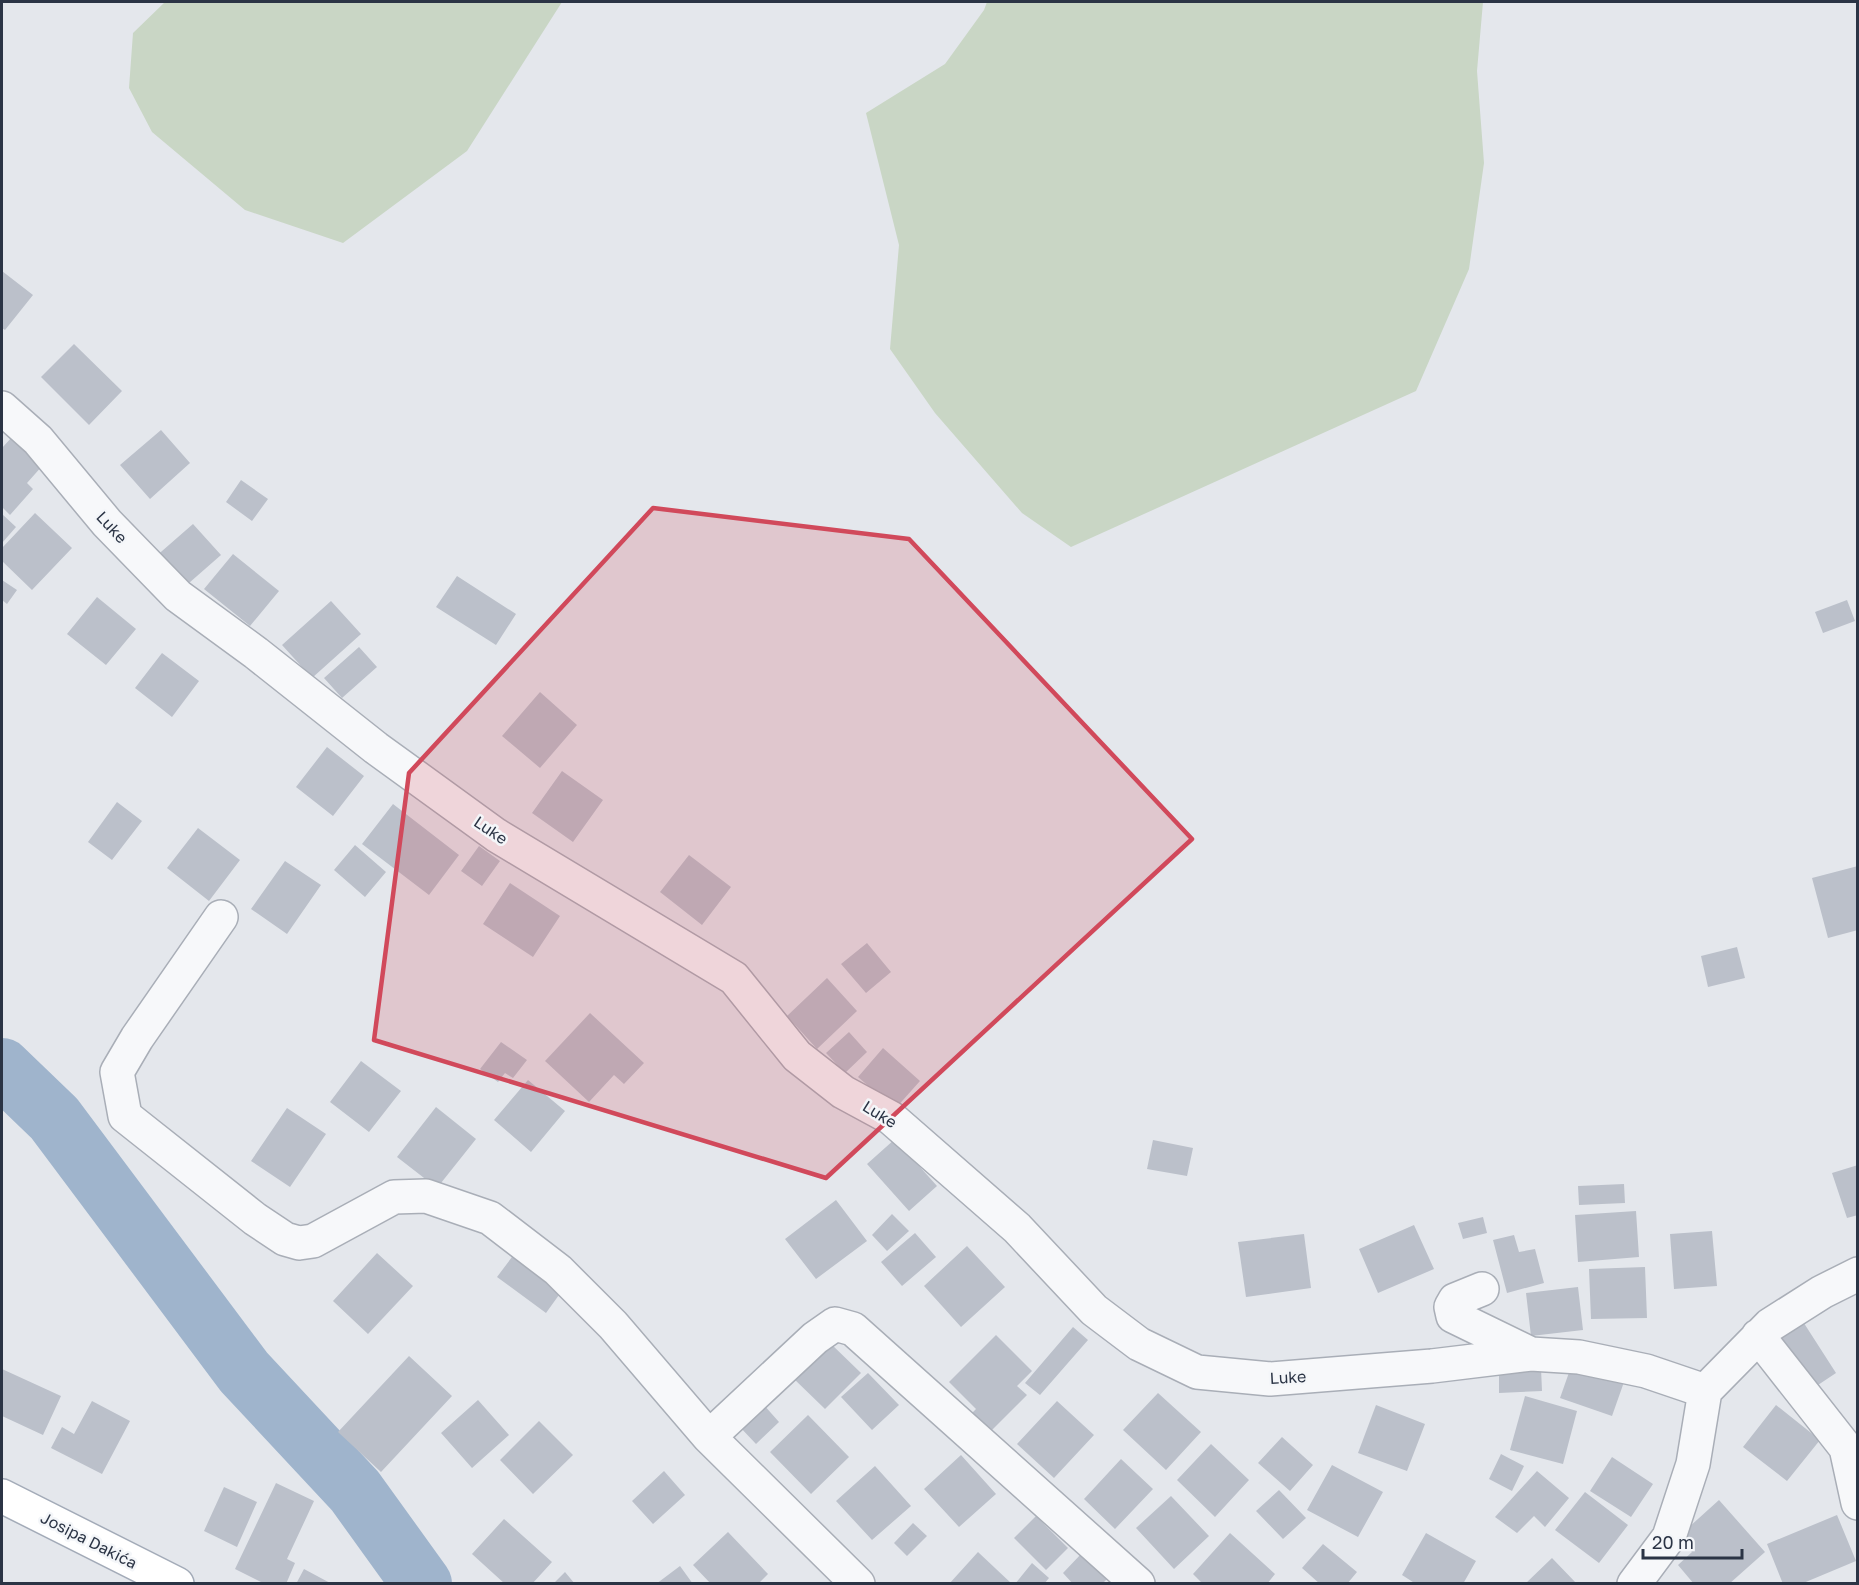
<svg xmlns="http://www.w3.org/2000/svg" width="1859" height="1585" viewBox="0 0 1859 1585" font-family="'Golos Text',sans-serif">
  <rect width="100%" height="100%" fill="#e4e7ec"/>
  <path fill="#c9d6c5" d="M165 2H562L467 151 343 243 245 210 152 132 129 88 133 33Z
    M987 2H1483L1477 71 1484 163 1469 269 1416 391 1071 547 1022 513 935 413 890 349 899 245 866 113 945 64 984 10Z"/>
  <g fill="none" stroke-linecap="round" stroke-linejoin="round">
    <path stroke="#9fb4cc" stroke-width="60" d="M2 1068 54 1118 244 1372 355 1491 422 1584"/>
  </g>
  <path fill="#bbc0ca" d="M2 271 33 295 5 330 2 328Z
    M74 344 122 391 89 425 41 377Z
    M161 430 190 463 150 499 120 465Z
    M12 437 43 465 27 483 33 489 10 515 2 507V448Z
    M241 480 268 499 252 521 226 502Z
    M35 513 72 548 32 590 2 561V548Z
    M2 514 16 527 2 543Z
    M193 524 221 555 189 583 179 573 172 579 154 558Z
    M233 554 279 591 250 626 204 589Z
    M457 576 516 614 496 645 436 607Z
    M2 580 17 590 7 604 2 600Z
    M97 597 136 629 106 665 67 634Z
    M1847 600 1855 621 1823 633 1815 612Z
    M331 601 361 634 312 678 282 645Z
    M359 647 377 667 342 698 324 678Z
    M162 653 199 681 172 717 135 688Z
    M540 692 577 725 540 768 502 736Z
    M327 747 364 776 333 816 296 787Z
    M562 771 603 800 573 842 532 813Z
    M117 802 142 821 112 860 88 842Z
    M393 804 459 855 429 895 362 844Z
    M198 828 240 860 209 901 167 868Z
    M355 845 386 872 365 897 334 870Z
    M479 846 500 861 482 886 461 871Z
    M689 855 731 887 702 925 660 892Z
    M285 861 321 885 287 934 251 909Z
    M1858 866V930L1828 938 1812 878Z
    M510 883 560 916 533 957 483 924Z
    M867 943 891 972 866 993 841 964Z
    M1737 947 1745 978 1708 987 1701 956Z
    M827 978 857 1011 817 1049 787 1016Z
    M590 1013 644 1063 624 1084 614 1075 589 1102 545 1061Z
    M849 1032 867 1052 845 1073 826 1053Z
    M501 1042 527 1060 513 1078 505 1073 498 1082 480 1069Z
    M883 1048 920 1081 895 1109 858 1077Z
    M361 1061 401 1091 369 1132 330 1102Z
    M528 1080 565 1111 531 1152 494 1120Z
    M436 1107 476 1139 437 1188 397 1157Z
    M287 1108 326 1134 290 1187 251 1161Z
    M895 1139 937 1186 909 1211 867 1164Z
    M1153 1140 1193 1148 1187 1176 1147 1169Z
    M1858 1165V1215L1847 1218 1832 1173Z
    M1624 1184 1625 1203 1579 1205 1578 1186Z
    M836 1200 867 1241 816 1279 785 1239Z
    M1636 1211 1639 1257 1578 1262 1575 1215Z
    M892 1214 909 1231 887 1251 872 1235Z
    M1483 1217 1487 1233 1463 1239 1458 1223Z
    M1414 1225 1434 1269 1378 1293 1359 1249Z
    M1712 1231 1717 1286 1674 1289 1670 1234Z
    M915 1233 936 1257 902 1286 881 1262Z
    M1304 1234 1311 1288 1246 1297 1238 1242Z
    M1514 1235 1519 1252 1535 1249 1544 1283 1507 1293 1493 1240Z
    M967 1246 1005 1287 961 1327 924 1286Z
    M377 1253 413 1286 368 1334 333 1301Z
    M515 1253 564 1288 546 1313 497 1277Z
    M1645 1267 1647 1318 1591 1319 1589 1269Z
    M1578 1287 1583 1330 1531 1336 1526 1293Z
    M1800 1317 1836 1373 1812 1389 1775 1334Z
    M1073 1327 1088 1340 1040 1395 1025 1383Z
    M996 1335 1032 1371 1017 1386 1027 1395 989 1433 970 1415 976 1409 949 1382Z
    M828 1341 861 1373 825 1409 792 1377Z
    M409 1356 452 1396 381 1472 338 1432Z
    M1572 1364 1624 1382 1612 1416 1560 1398Z
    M1541 1368 1542 1391 1499 1393V1369Z
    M2 1369 61 1396 43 1435 2 1416Z
    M868 1373 899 1405 872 1430 841 1397Z
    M1158 1393 1201 1432 1166 1470 1123 1430Z
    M1525 1396 1577 1411 1563 1464 1510 1450Z
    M478 1400 509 1435 472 1468 441 1433Z
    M92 1401 130 1421 102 1474 51 1448 62 1427 74 1434Z
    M1057 1401 1094 1435 1054 1478 1017 1444Z
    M763 1404 779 1422 756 1444 739 1426Z
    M1376 1405 1425 1424 1407 1471 1358 1453Z
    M1776 1405 1820 1440 1787 1481 1743 1447Z
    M808 1415 849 1457 811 1494 770 1452Z
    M539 1421 573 1455 533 1494 500 1460Z
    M1282 1437 1313 1465 1290 1491 1258 1463Z
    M1211 1444 1249 1480 1215 1517 1177 1480Z
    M1501 1454 1524 1466 1512 1491 1489 1479Z
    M961 1455 996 1494 959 1527 924 1489Z
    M1612 1457 1653 1484 1631 1517 1590 1491Z
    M1121 1459 1153 1489 1115 1529 1084 1499Z
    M1332 1465 1383 1492 1358 1537 1307 1510Z
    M875 1466 911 1506 872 1540 836 1501Z
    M664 1471 685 1495 653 1524 632 1501Z
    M1537 1471 1569 1498 1545 1527 1534 1516 1517 1533 1495 1517Z
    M276 1483 314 1501 287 1559 295 1563 286 1584H265L235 1569Z
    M224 1487 257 1502 237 1547 204 1531Z
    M1279 1490 1306 1518 1283 1539 1256 1511Z
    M1585 1492 1628 1525 1599 1563 1555 1530Z
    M1171 1496 1209 1536 1174 1569 1136 1528Z
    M1719 1500 1765 1552 1729 1584H1694L1678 1565 1692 1552 1678 1537Z
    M1837 1515 1856 1561 1801 1584H1783L1767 1544Z
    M1036 1516 1068 1548 1046 1570 1014 1538Z
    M504 1519 552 1562 532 1584H505L472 1554Z
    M913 1523 927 1536 907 1556 894 1543Z
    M728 1532 768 1574 758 1584H711L693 1565Z
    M1230 1533 1275 1574 1267 1584H1203L1193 1574Z
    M1426 1533 1476 1561 1463 1584H1416L1402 1575Z
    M1323 1544 1357 1572 1347 1584H1320L1302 1568Z
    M978 1552 1012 1584H949Z
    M1082 1553 1107 1579 1102 1584H1073L1063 1573Z
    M1552 1558 1577 1584H1525Z
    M1032 1563 1049 1578 1044 1584H1015Z
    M680 1566 693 1584H656Z
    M304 1569 332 1584H296Z
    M565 1572 575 1584H553Z"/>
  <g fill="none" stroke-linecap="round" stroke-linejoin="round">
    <g stroke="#a9aeb7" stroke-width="36">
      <path id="minor" d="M2 408 38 440 107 523 178 596 256 653 376 748 496 835 734 978 797 1056 843 1092 891 1118 1017 1228 1094 1310 1139 1344 1197 1372 1270 1379 1432 1366 1531 1354 1579 1357 1646 1371 1705 1391
        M221 917 137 1038 117 1072 125 1116 255 1219 285 1239 299 1243 313 1241 394 1197 426 1196 490 1218 558 1270 613 1325 709 1437 858 1584
        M1482 1289 1455 1300 1451 1307 1453 1316 1531 1354
        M1758 1336 1846 1448 1858 1503
        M1705 1391 1770 1325 1822 1292 1858 1274
        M709 1437 815 1338 835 1324 853 1329 1138 1584
        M1634 1584 1669 1537 1693 1464 1705 1391"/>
    </g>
    <g stroke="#a3abb8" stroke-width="36">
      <path id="major" d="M2 1496 177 1584"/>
    </g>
    <use href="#minor" stroke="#f7f8fa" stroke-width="33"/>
    <use href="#major" stroke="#fff" stroke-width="33"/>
  </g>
  <path fill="#d1495b" fill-opacity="0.2" stroke="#d1495b" stroke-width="4.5" stroke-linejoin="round" d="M653 508 909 539 1192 839 826 1178 374 1040 409 773Z"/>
  <g text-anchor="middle" stroke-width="5" stroke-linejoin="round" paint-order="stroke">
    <g font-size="16" fill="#2b3445" stroke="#f4f6f9">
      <text transform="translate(112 527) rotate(47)" y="6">Luke</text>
      <text transform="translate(491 830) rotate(34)" y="6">Luke</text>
      <text transform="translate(880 1114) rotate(32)" y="6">Luke</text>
      <text transform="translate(1288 1377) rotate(-3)" y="6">Luke</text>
      <text transform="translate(89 1540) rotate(27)" y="6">Josipa Dakića</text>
    </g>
  </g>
  <rect width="1859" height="1585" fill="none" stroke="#2b3445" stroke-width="6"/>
  <path d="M1643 1549v9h99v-9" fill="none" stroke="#2b3445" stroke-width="3"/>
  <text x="1652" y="1549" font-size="18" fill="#2b3445" stroke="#f4f6f9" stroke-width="4.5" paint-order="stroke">20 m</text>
</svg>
